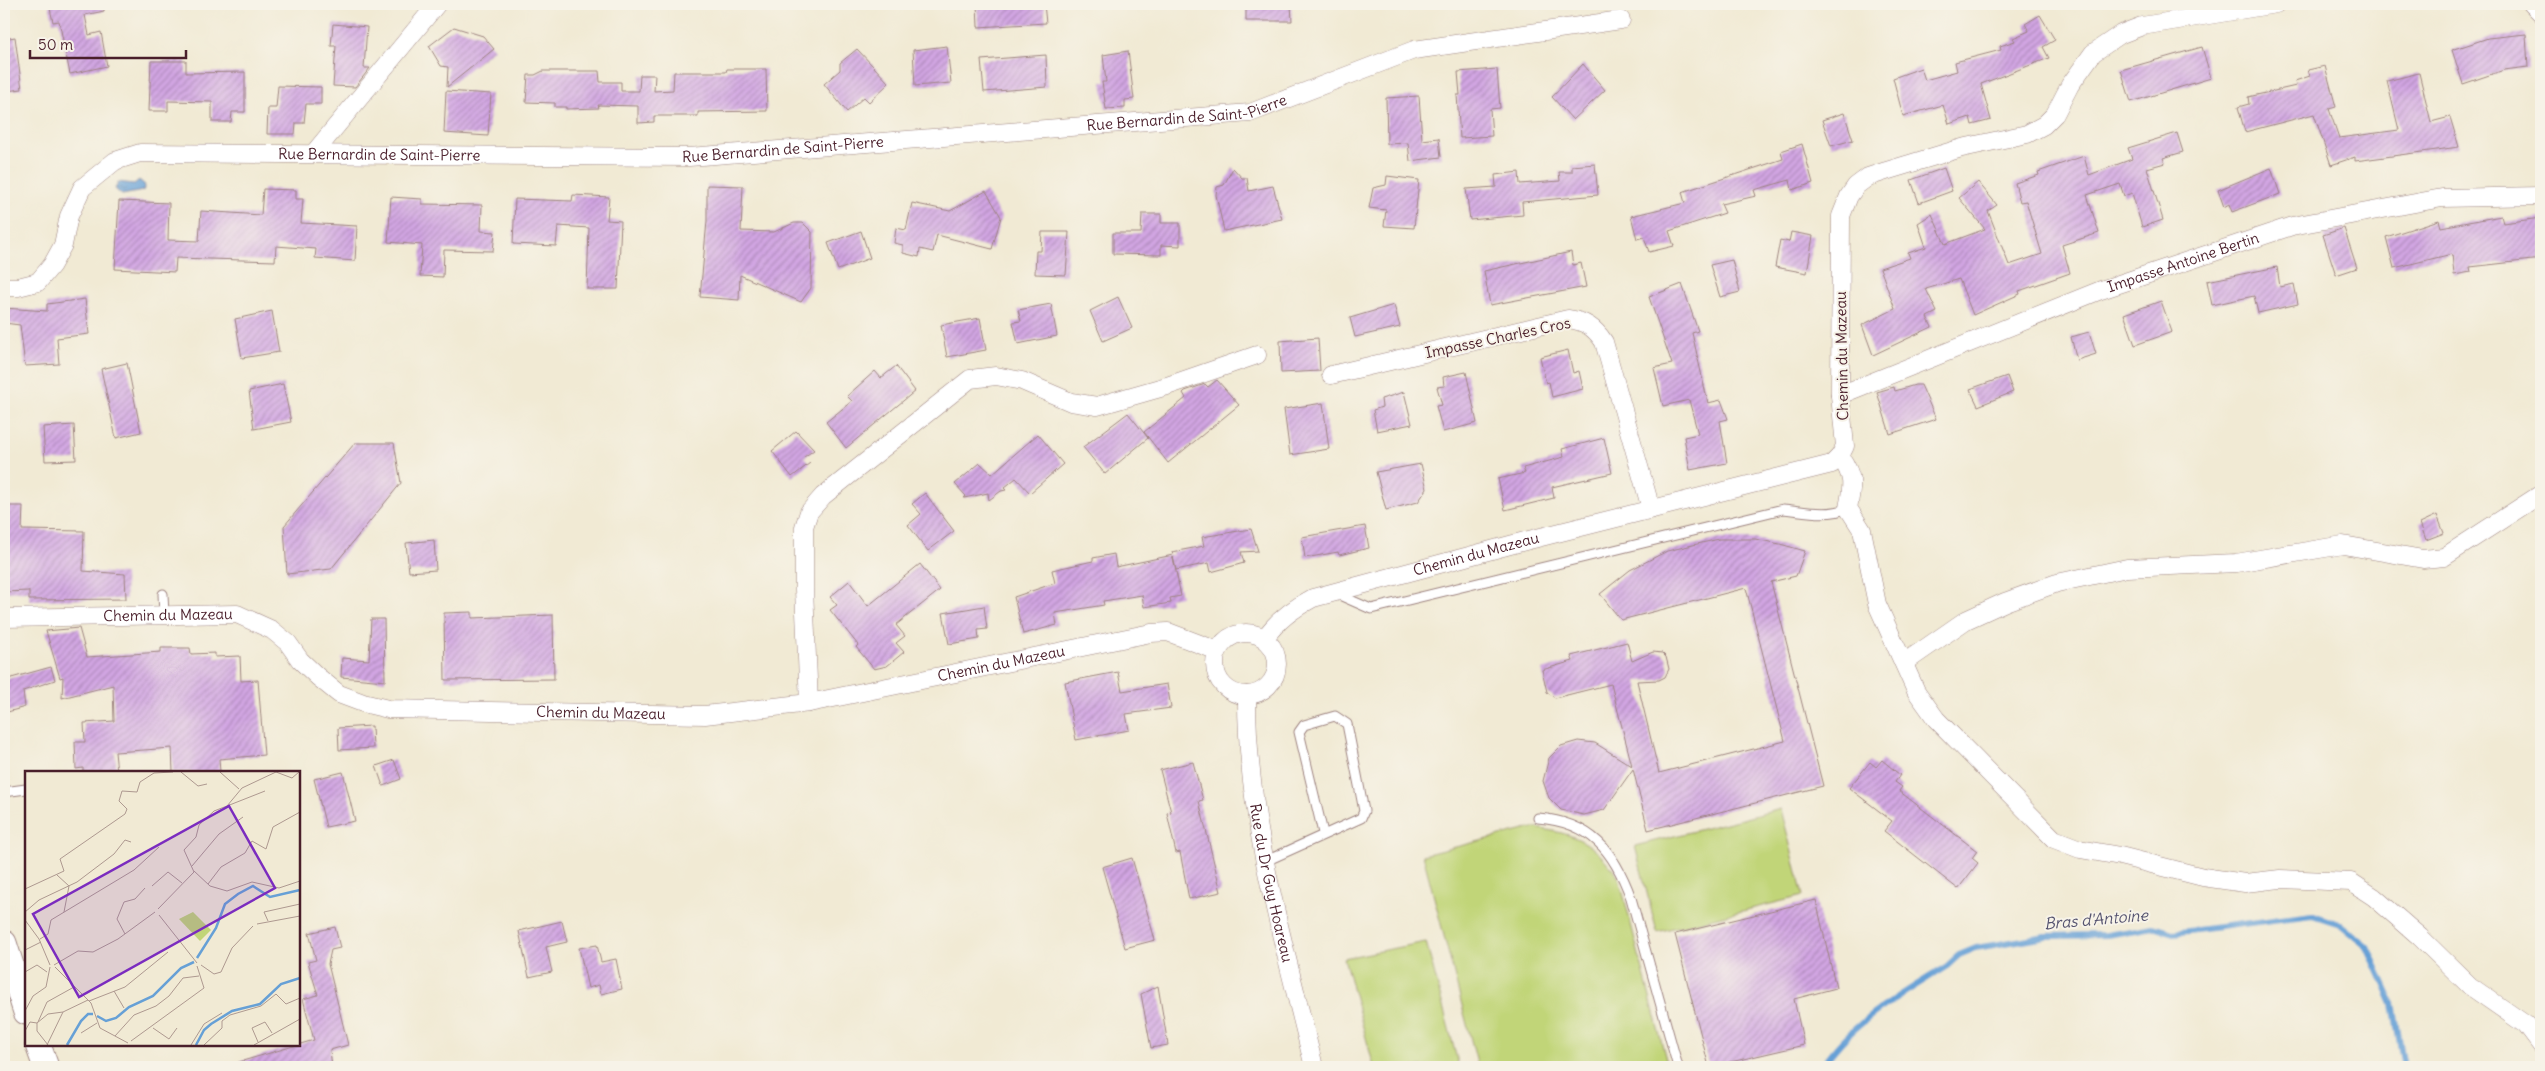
<svg xmlns="http://www.w3.org/2000/svg" width="2545" height="1071" viewBox="0 0 2545 1071" font-family="Delius,sans-serif">
  <defs>
    <pattern id="water-ripples" width="26" height="14" patternUnits="userSpaceOnUse" patternTransform="scale(1.25)"><rect width="26" height="14" fill="#66a0d6"/><path d="M2 4q2-2 4 0t4 0M15 11q2-2 4 0t4 0" fill="none" stroke="#5682ae"/></pattern>
    <pattern id="building-hatch" width="6" height="6" patternUnits="userSpaceOnUse" patternTransform="scale(1.25)"><rect width="6" height="6" fill="#d2a6e3"/><path d="M-1 1l2-2M0 6l6-6M5 7l2-2" fill="none" stroke="#ac87b8"/></pattern>
  </defs>
  <rect width="100%" height="100%" fill="#f7f3e8"/>
  <filter id="ink" filterUnits="userSpaceOnUse"><feTurbulence type="fractalNoise" baseFrequency=".02" numOctaves="2"/><feDisplacementMap in="SourceGraphic" scale="10" xChannelSelector="R" yChannelSelector="G"/><feConvolveMatrix kernelMatrix="1 2 1 2 8 2 1 2 1" color-interpolation-filters="sRGB"/></filter>
  <filter id="wash" filterUnits="userSpaceOnUse"><feTurbulence type="fractalNoise" baseFrequency=".0096" numOctaves="4" result="noise"/><feDisplacementMap in="SourceGraphic" scale="20" xChannelSelector="R" yChannelSelector="G"/><feGaussianBlur stdDeviation="1.12" result="paint"/><feColorMatrix in="noise" values="0 0 0 0 0 0 0 0 0 0 0 0 0 0 0 0 0 1.4 0 .05"/><feComposite in="paint" operator="in"/></filter>
  <g filter="url(#wash)">
    <rect width="100%" height="100%" fill="#f1ead4"/>
    <path fill="#c1d578" stroke="#867a52" d="M1781 809 1803 896 1657 932 1635 846Z
      M1533 828C1576 833 1594 842 1619 878L1668 1067H1478L1423 855Z
      M1426 942 1459 1067H1374L1344 958Z"/>
    <path fill="url(#water-ripples)" stroke="#586080" d="M139 180 145 185 143 191 122 195 115 189 118 182 134 184Z"/>
    <g fill="none" stroke-linecap="round" stroke-linejoin="round">
      <path stroke="#66a0d6" stroke-width="6" d="M1822 1067C1850 1022 1903 994 1947 966L1959 955 1976 948 2046 936 2107 935 2153 927 2173 933 2312 915 2340 924 2367 946 2393 1004 2404 1067"/>
    </g>
    <g id="blocks">
      <path fill="url(#building-hatch)" d="M49 4H104V11L85 15 89 35 101 32 107 66 70 74 59 21 53 22Z
        M977 4H1044L1046 23 978 27Z
        M1246 4H1291L1292 21H1246Z
        M2040 15 2055 40 2043 47 2049 58 1981 84 1991 120 1972 125 1970 117 1949 124 1943 105 1903 116 1893 78 1921 68 1925 80 1957 71 1955 62 2001 50 2000 46 2015 41 2013 38 2029 31 2025 24Z
        M333 24 367 27 364 68H370L355 87 333 86 336 46H331Z
        M454 27 483 36 494 49 447 87 448 67 441 66 429 46Z
        M2526 34 2528 67 2504 70 2463 84 2452 50 2488 38Z
        M15 37 22 89 6 91 4 39Z
        M947 46 951 83 915 86 913 50Z
        M2202 47 2211 78 2131 102 2121 70Z
        M857 49 889 83 869 102 864 97 847 112 824 84 840 70V63Z
        M1128 51 1134 99 1125 100V108L1106 109 1102 82H1106L1103 55Z
        M1046 55 1047 87 984 92 981 60Z
        M151 61H186V73L245 72V112H232L231 122H212V102L168 101V111H149Z
        M1583 64 1605 90 1573 120 1552 97Z
        M2325 66 2336 107 2329 109 2339 138 2399 130 2387 81 2419 73 2431 122 2450 117 2459 147 2355 161V157L2331 165 2314 114 2245 132 2238 107 2249 104 2248 97 2296 86 2295 81 2310 76 2308 70Z
        M727 69H766L767 111 698 112V116H654V122L638 123V106L598 105 599 108 566 109V107H555V103L526 102 528 75H535L543 71H599L600 82H621V91H639L640 75H655L654 91 673 90 674 72H726Z
        M1497 69 1500 108 1490 109 1492 136 1460 138 1457 95H1460L1458 72Z
        M278 86 321 87V104H306L304 123H296L295 134H267L268 108H276Z
        M446 91 491 94 488 136 444 133Z
        M1419 96 1422 140 1439 138 1441 157 1410 161 1408 143 1387 144 1386 98Z
        M1844 113 1853 140 1831 146 1822 120Z
        M2177 133 2183 152 2163 158 2165 163 2147 168 2163 220 2142 227 2132 193 2124 196 2120 184 2087 195 2099 233 2062 245 2070 273 2019 291 2020 294 1973 315 1959 279 1926 289 1937 312 1927 317 1932 327 1873 355 1862 325 1895 309 1880 268 1910 258 1908 253 1926 247 1918 223 1932 214 1945 244 1985 229 1959 198 1978 182 1997 205 1988 211 2009 265 2042 254 2026 201 2020 202 2015 183 2039 175 2038 172 2084 156 2089 175 2132 159 2128 148Z
        M1802 144 1813 183 1792 190 1790 180 1754 190 1756 196 1721 204 1725 213 1669 231 1674 246 1649 252 1644 237 1637 239 1631 216 1685 203 1682 192 1783 159 1781 151Z
        M1595 164 1598 195 1522 202 1523 215 1470 220 1466 189 1496 187 1495 175 1519 172 1520 184 1560 181 1559 172H1572V166Z
        M1233 168 1242 178H1247L1249 191 1273 186 1282 219 1224 231 1216 195 1217 187 1224 185Z
        M1944 168 1952 191 1919 203 1911 180Z
        M2271 168 2280 194 2232 212 2229 204 2224 207 2218 190Z
        M1387 176 1419 180 1414 228 1384 226 1386 210 1369 208 1373 188 1386 185Z
        M707 185 743 186 741 231 774 232 794 223H803L812 232 811 288 801 302 740 275 739 300 700 297 707 221Z
        M263 189 296 190V199H303L301 223 357 226 355 261 315 258 316 249 276 246 275 261 176 258 175 272 115 269 119 201 169 203 168 240 199 241 201 211 261 215Z
        M986 191 1001 217 992 249 937 235 933 252 920 249 919 257 903 253V245L894 243 896 228 906 230 912 203 950 211Z
        M573 195 609 197 607 220 621 221 618 289H587L589 228 558 226 556 246 513 244 515 199 572 201Z
        M391 197 422 199V204L482 205 481 231 495 232 493 251 444 250 443 277 420 276 422 245 388 242Z
        M1142 214H1161V223H1180V246L1161 245V255L1113 254V233H1141Z
        M2501 216 2503 223 2541 218V259L2470 267 2471 272 2454 275 2452 254 2394 268 2386 237 2439 220 2441 227Z
        M2344 228 2357 268 2336 275 2323 235Z
        M861 231 870 258 838 270 828 243Z
        M1042 232H1069L1066 275 1035 274 1036 251H1041Z
        M1791 232 1813 236 1807 273 1775 267 1780 240 1789 242Z
        M1571 252 1573 265 1581 263 1586 287 1490 305 1484 271Z
        M1732 260 1740 292 1720 297 1710 265Z
        M2277 267 2280 287 2294 284 2298 304 2258 313 2254 296 2212 305 2207 281Z
        M1682 284 1698 331 1692 333 1708 403 1721 400 1728 419 1720 421 1727 463 1690 470 1684 437 1698 434 1689 400 1663 406 1654 368 1672 364 1649 297Z
        M1118 297 1132 328 1103 341 1090 311Z
        M85 299 89 334 57 338 59 364 25 366 20 325 4 323V308L47 311V304Z
        M2161 301 2172 332 2135 345 2124 314Z
        M1051 304 1057 336 1018 344 1013 322 1021 321 1018 310Z
        M1394 305 1400 327 1355 337 1350 318Z
        M272 311 279 352 242 358 235 319Z
        M980 318 986 350 947 357 941 325Z
        M2089 332 2096 354 2077 360 2071 337Z
        M1318 338 1320 371 1281 373 1280 341Z
        M1568 350 1573 373 1579 371 1583 389 1552 397 1549 382 1546 383 1540 357Z
        M127 363 141 432 116 438 101 369Z
        M896 366 915 391 846 448 826 422 852 401 847 396 875 371 881 378Z
        M1466 372 1477 423 1443 432 1436 406 1442 405 1437 387 1444 386 1443 377Z
        M2007 376 2013 392 1978 406 1970 389Z
        M1217 380 1239 405 1168 463 1144 432 1186 398 1183 393 1185 391 1205 384 1208 387Z
        M283 384 291 422 254 429 249 391Z
        M1915 385H1921L1936 419 1890 434 1877 392 1894 387 1895 391Z
        M1404 392 1412 424 1377 431 1373 410 1382 407 1381 399Z
        M1323 403 1329 449 1290 455 1284 409Z
        M1128 413 1148 438 1105 474 1083 447Z
        M74 425 76 460 45 461 43 427Z
        M796 431 814 450 804 457 810 463 792 477 772 451Z
        M1038 434 1063 464 1030 493 1016 478 1004 488 1006 490 1001 491 989 500 988 493 964 498 966 496 955 484 980 463 992 474Z
        M1604 438 1612 473 1552 487 1554 498 1505 510 1498 479 1525 473 1523 468 1564 457 1562 449Z
        M355 443H394L401 483 331 569 287 574 284 526Z
        M1421 464 1427 489 1418 502 1386 510 1376 472Z
        M925 493 954 531 928 551 908 525 921 514 912 504Z
        M4 506H23L22 530 84 531 83 571 125 574 126 599 29 600V591L4 592Z
        M2437 515 2444 533 2426 540 2420 523Z
        M1365 526 1369 548 1339 555 1338 552 1305 558 1302 537Z
        M1251 529 1258 551 1241 552 1244 563 1211 572 1209 563 1176 570 1173 557 1181 596 1170 598 1171 603 1144 607 1142 595 1103 601 1104 605 1055 613 1057 625 1023 634 1014 597 1055 583 1052 570 1093 561V558L1114 554 1116 567 1173 555 1172 552 1204 546 1202 537Z
        M1719 539H1755L1780 544 1805 551 1796 576 1771 582 1823 786 1648 830 1633 769 1604 810 1584 815 1561 810 1549 798 1543 781 1549 758 1561 746 1578 741 1595 743 1632 766 1611 684 1555 698 1547 692 1542 670 1573 661 1571 656 1627 642 1632 661 1653 652 1662 653 1666 657 1669 669 1665 677 1659 680 1637 681 1659 773 1785 741 1746 588 1621 620 1600 594 1630 570 1667 551Z
        M434 540 436 570 409 572 406 543Z
        M920 564 940 590 896 625 905 636 896 643 904 652 887 666 874 669 856 647 858 645 830 610 837 605 830 597 849 581 868 606Z
        M984 606 987 629 978 630 979 639 949 644 943 613Z
        M472 612V618L553 615 554 679 445 680 444 613Z
        M371 619H384L385 681 341 677 342 658 369 660Z
        M79 628 87 657 161 652V648H190L191 654 215 653V657L240 656 241 681 258 680 264 755 219 759 220 772H173L172 748 115 752 117 772H83V768L76 769 75 742H85L84 723 114 721 113 685 62 698 63 677 60 678 46 631Z
        M51 667 55 680 23 691 25 707 4 713V680Z
        M1118 672 1122 691 1167 684 1171 708 1126 714 1129 730 1076 740 1065 682Z
        M372 726 373 748 339 750 338 728Z
        M394 760 401 779 383 786 376 766Z
        M1882 760 1900 775 1895 782 1902 787 1899 791 1977 851 1972 858 1978 863 1958 889 1884 831 1892 821 1849 788 1870 762 1876 767Z
        M1193 762 1203 800 1199 801 1221 892 1189 899 1180 852 1176 853 1167 813 1171 812 1160 770Z
        M343 772 355 821 326 827 314 779Z
        M1132 858 1155 940 1125 948 1102 867Z
        M1816 900 1836 988 1794 999 1804 1045 1709 1067 1675 934Z
        M562 921 567 942 546 947 552 972 529 977 519 931Z
        M335 927 340 948 331 950 328 964 348 1045 330 1050 332 1067H237L236 1063 314 1040 303 999 318 995 308 962 316 960 309 933Z
        M597 945 601 962 616 959 622 989 601 994 599 985 588 988 579 948Z
        M1158 986 1168 1045 1151 1048 1141 994Z"/>
    </g>
  </g>
  <g filter="url(#ink)">
    <use href="#blocks" fill-opacity="0" stroke="#9e8480" stroke-width="1"/>
    <g fill="none" stroke-linecap="round" stroke-linejoin="round">
      <g stroke="#9e8480" stroke-width="11">
        <path id="lane" d="M163 594 164 615
          M1337 594 1371 609 1783 509C1804 511 1828 517 1848 508
          M4 792 26 789
          M1538 818C1591 822 1614 851 1631 898L1678 1067
          M1266 861 1361 818 1364 811 1347 724 1335 716 1304 725 1299 732 1323 833"/>
      </g>
      <g stroke="#9e8480" stroke-width="19">
        <g id="street">
          <path d="M2532 4 2541 13"/>
          <path d="M314 153 437 4"/>
          <path id="s1" d="M4 287H18L38 282 52 265 63 245 69 216 82 188 115 161 140 153 689 157 1250 113 1414 50 1621 20"/>
          <path d="M1331 375 1568 319C1585 321 1595 328 1604 342L1651 509"/>
          <path id="s2" d="M1840 395 2101 290 2292 226 2442 198 2541 196"/>
          <path d="M1840 456C1854 477 1853 484 1848 508L1862 530 1877 604 1916 691 1936 719 2054 839 2080 849 2120 856 2203 877 2245 883 2280 879 2351 882 2374 897 2420 937 2470 986 2526 1025 2541 1045"/>
          <path id="s3" d="M4 618 237 614 272 630 288 643 300 660 318 677 339 694 363 703 388 709 705 715 809 703 1151 633 1168 632 1218 651"/>
          <circle cx="1246" cy="664" r="31"/>
          <path id="s4" d="M1265 638C1277 620 1294 608 1313 598L1525 541 1832 464 1840 456 1845 446 1840 395 1841 216 1849 196 1856 186 1868 177 1886 171 1962 148 2027 134 2044 125 2055 114 2070 85 2093 53 2121 34 2142 26 2276 4"/>
          <path d="M1904 663 1966 620 2005 602 2057 583 2127 568 2236 563 2343 545 2423 559 2444 557 2541 494"/>
          <path id="s5" d="M1247 695C1246 821 1285 946 1314 1067"/>
          <path d="M809 703 804 589V527L809 512 823 496 970 379 996 376 1022 381 1071 402 1097 406 1167 386 1257 355"/>
        </g>
      </g>
      <g stroke="#9e8480" stroke-width="27">
        <path id="secondary" d="M4 943 26 1012
          M38 1045 46 1067"/>
      </g>
      <use href="#lane" stroke="#fff" stroke-width="9"/>
      <use href="#street" stroke="#fff" stroke-width="18"/>
      <use href="#secondary" stroke="#fff" stroke-width="25"/>
    </g>
  </g>
  <g text-anchor="middle" stroke-width="4" stroke-linejoin="round" paint-order="stroke">
    <g font-size="15" fill="#4a1f2b" stroke="#f7f3e8">
      <text dy="5" stroke="none"><textPath href="#s1" startOffset="1258">Rue Bernardin de Saint-Pierre</textPath></text>
      <text dy="5" stroke="none"><textPath href="#s1" startOffset="852">Rue Bernardin de Saint-Pierre</textPath></text>
      <text dy="5" stroke="none"><textPath href="#s1" startOffset="448">Rue Bernardin de Saint-Pierre</textPath></text>
      <text dy="5" stroke="none"><textPath href="#s2" startOffset="368">Impasse Antoine Bertin</textPath></text>
      <text transform="translate(1498 338) rotate(-12)" y="5">Impasse Charles Cros</text>
      <text transform="translate(1842 356) rotate(-91)" y="5">Chemin du Mazeau</text>
      <text dy="5" stroke="none"><textPath href="#s4" startOffset="232">Chemin du Mazeau</textPath></text>
      <text dy="5" stroke="none"><textPath href="#s3" startOffset="164">Chemin du Mazeau</textPath></text>
      <text dy="5" stroke="none"><textPath href="#s3" startOffset="1034">Chemin du Mazeau</textPath></text>
      <text dy="5" stroke="none"><textPath href="#s3" startOffset="629">Chemin du Mazeau</textPath></text>
      <text dy="5" stroke="none"><textPath href="#s5" startOffset="190">Rue du Dr Guy Hoareau</textPath></text>
    </g>
    <g font-size="16" font-style="italic" fill="#55536f" stroke="#f7f3e8">
      <text transform="translate(2096 919) rotate(-5)" y="6">Bras d'Antoine</text>
    </g>
  </g>
  <g transform="translate(25 771)">
    <rect width="275" height="275" fill="#f1ead4"/>
    <path d="M168 141 186 159 175 170 154 148Z" fill="#c1d578"/>
    <path fill="none" stroke="#66a0d6" stroke-width="2.5" d="M172 187 191 157 200 133 213 123 228 115 245 126 275 119M72 245 81 250 91 247 104 236 128 225 156 197 169 191M42 274 56 250 63 243H68M171 274 179 259 186 253 207 240 235 233 256 213 275 207"/>
    <path fill="none" stroke="#ae9990" stroke-width="1" d="M156 1 173 15 182 13M195 1 214 18M202 35 240 20M167 95 194 63 218 46M169 100 185 115 202 120 227 111 254 117 275 110M32 104 44 115 39 141M183 113 196 96 220 82 227 70 241 78 248 56 275 41M127 115 143 101 157 112M0 118 39 100 35 88 100 43 102 38 94 30 97 20 112 21 115 11 129 2 148 1M133 138 169 101 159 79 171 66 174 54 189 40 202 35 217 17 251 1 267 7 274 1M0 141 14 129 52 111 89 83 100 69 106 71M134 144 172 192M0 149 14 168 25 194M243 150 239 141 275 133M232 153 275 145M100 163 92 148 99 131 110 128 120 117M15 168 23 163 26 149 109 99 134 76M0 179 16 171M29 194 53 180 68 181 93 168 130 141M176 194 189 203 196 201 207 177 228 155M30 196 66 232 75 257 103 272M0 201 12 194 22 201M89 220 99 237M64 230 100 216 143 181M0 240 8 225 21 216 25 196M13 251 22 231 49 216M12 252V260L23 274M128 257 144 268 152 257M0 260 5 251 12 252 23 243 38 241M56 262 72 252M90 265 109 244 131 235 144 225 158 207 174 205M106 270 179 217 172 195M233 271 227 257 240 251 247 262M22 274 38 241 63 229M166 274 179 253 197 242M179 274 197 257V250L205 244 236 235 251 223 261 233 275 227M229 274 275 248"/>
    <path fill="#7b2cbf" fill-opacity="0.15" stroke="#7b2cbf" stroke-width="2.5" d="M204 35 250 117 54 226 8 143Z"/>
    <rect width="275" height="275" fill="none" stroke="#4a1f2b" stroke-width="2.5"/>
  </g>
  <rect width="2545" height="1071" fill="none" stroke="#f7f3e8" stroke-width="20"/>
  <path d="M30 50v8h156v-8" fill="none" stroke="#4a1f2b" stroke-width="2.5"/>
  <text x="38" y="50" font-size="15" fill="#4a1f2b" stroke="#f7f3e8" stroke-width="4" paint-order="stroke">50 m</text>
</svg>
